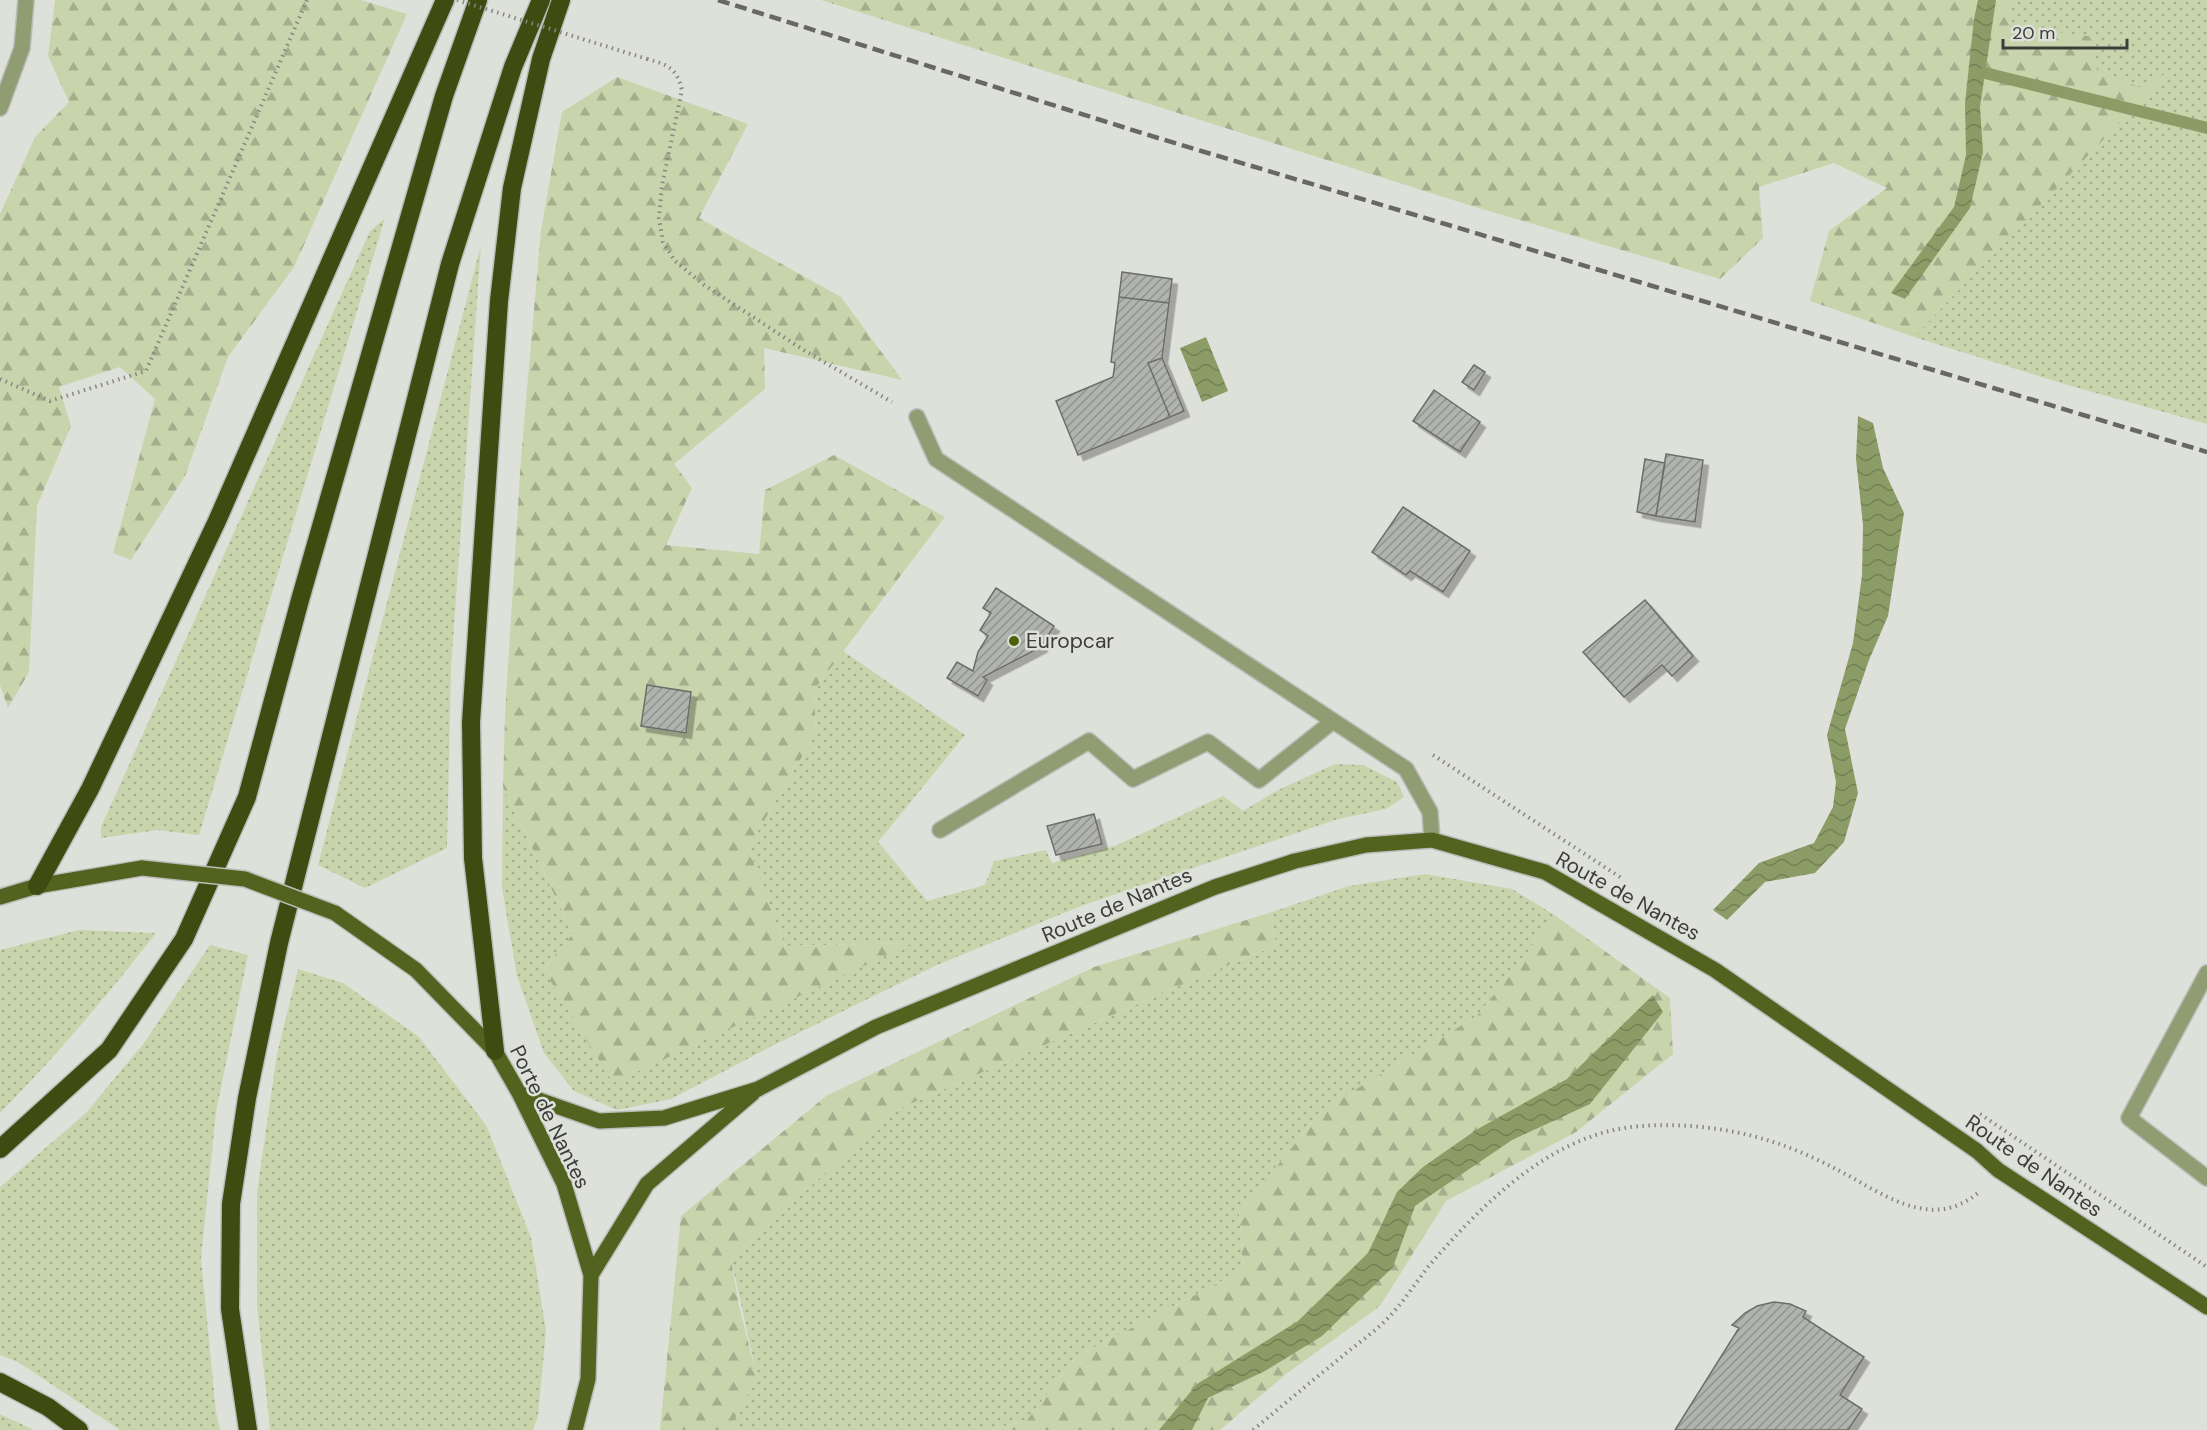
<svg xmlns="http://www.w3.org/2000/svg" width="2207" height="1430" viewBox="0 0 2207 1430" font-family="'DM Sans',sans-serif">
  <defs>
    <pattern id="grass-dots" width="8" height="8" patternUnits="userSpaceOnUse" patternTransform="scale(1.5)"><rect width="8" height="8" fill="#c8d5ac"/><path d="M2 2h.1M6 6h.1" fill="none" stroke="#a4ae8d" stroke-width="1.8" stroke-linecap="round"/></pattern>
    <pattern id="forest-firs" width="22" height="20" patternUnits="userSpaceOnUse" patternTransform="scale(1.5)"><rect width="22" height="20" fill="#c8d5ac"/><path d="M5 1l3.5 6h-7zM16 11l3.5 6h-7z" fill="#a4ae8d"/></pattern>
    <pattern id="water-waves" width="16" height="10" patternUnits="userSpaceOnUse" patternTransform="scale(1.5)"><rect width="16" height="10" fill="#8c9c66"/><path d="M0 5q4-4 8 0t8 0" fill="none" stroke="#748055"/></pattern>
    <pattern id="building-hatch" width="6" height="6" patternUnits="userSpaceOnUse" patternTransform="scale(1.5)"><rect width="6" height="6" fill="#b1b3ae"/><path d="M-1 1l2-2M0 6l6-6M5 7l2-2" fill="none" stroke="#91938f"/></pattern>
    <filter id="shadow"><feDropShadow dx="5.5" dy="5.5" stdDeviation="0" flood-color="#0004"/></filter>
  </defs>
  <rect width="100%" height="100%" fill="#dee0da"/>
  <path fill="url(#grass-dots)" d="M2008 0H2207V424L2064 384 1914 337Z
    M385 218 199 835 157 830 101 838V827L370 231Z
    M481 245 451 668 447 848 365 888 318 865Z
    M843 651 965 735 878 842 927 901 985 885 994 861 1046 850 1052 863 1115 846 1223 796 1243 811 1278 790 1335 764 1363 765 1397 782 1404 797 1386 809 1338 819 1081 906 937 965 770 1047 671 1099 617 1110 574 1091 544 1053 517 976 502 888 503 787 573 934 543 969 911 943 785 946 748 848 816 733 814 690Z
    M1425 874 1512 889 1556 916 1477 1016 1323 1109 1239 1213 1243 1270 1076 1357 1027 1420 990 1430H729L757 1376 731 1259 892 1112 1190 981 1275 946 1272 912 1349 886Z
    M79 930 156 933C107 996 56 1056 0 1113V950Z
    M210 945 248 955 216 1112 201 1258 216 1412 220 1430H120L18 1362 0 1355V1187L85 1114 144 1043Z
    M298 969 343 983 419 1037 486 1125 531 1237 546 1331 538 1416 533 1430H270L257 1306V1192L277 1054Z
    M0 1414 34 1430H0Z"/>
  <path fill="url(#forest-firs)" d="M55 0H361L407 14 294 267 228 357 185 476 131 560 113 553 155 399 120 367 59 387 71 426 37 506 29 672 8 708 0 685V214L35 137 69 102 48 56Z
    M821 0H2012L2011 26 2094 37 2097 71 2142 88 2168 72 1914 337 1810 301 1829 231 1887 188 1834 163 1759 187 1763 238 1720 279 1472 206Z
    M617 77 748 124 699 218 841 297 902 380 764 348 765 389 674 464 692 488 666 545 759 554 765 490 834 455 945 517 814 690 816 733 748 848 785 946 913 943 613 1083 543 969 573 934 503 787 505 714 521 458 541 230 562 112Z
    M1272 912 1275 946 1190 981 892 1112 731 1259 739 1306 757 1376 729 1430H660L681 1216 826 1096 1094 967Z
    M1556 916 1670 998 1673 1054 1576 1132 1446 1201 1380 1306 1285 1375 1220 1430H990L1027 1420 1076 1357 1243 1270 1239 1213 1323 1109 1477 1016Z"/>
  <path fill="url(#water-waves)" d="M1978 0H1996L1980 107 1983 152 1970 208 1905 299 1891 293 1954 207 1966 155 1965 103 1974 19Z
    M1206 337 1228 391 1202 402 1180 348Z
    M1858 416 1873 423 1883 468 1904 513 1888 616 1869 660 1845 729 1858 793 1844 842 1815 873 1765 882 1727 920 1713 910 1759 863 1814 843 1833 807 1836 782 1827 735 1853 643 1862 575 1863 525 1856 459Z
    M1653 995 1663 1012 1590 1104 1512 1140 1415 1206 1393 1267 1322 1336 1265 1371 1208 1398 1192 1430H1159L1197 1384 1298 1321 1368 1253 1397 1192 1423 1167 1476 1130 1567 1079Z"/>
  <g fill="none" stroke-linecap="round" stroke-linejoin="round">
    <path stroke="#8c9c66" stroke-width="12" d="M1985 73 2207 128"/>
  </g>
  <path fill="url(#building-hatch)" stroke="#6c6e69" stroke-width="1.5" filter="url(#shadow)" d="M1122 272 1172 279 1169 303 1119 297Z
    M1119 297 1169 303 1162 358 1148 363 1170 417 1078 455 1056 401 1113 377 1115 363 1111 362Z
    M1162 358 1184 411 1170 417 1148 363Z
    M1474 365 1485 372 1474 390 1462 382Z
    M1434 390 1480 422 1460 452 1413 421Z
    M1666 454 1703 460 1695 522 1656 516Z
    M1645 459 1665 463 1656 516 1637 512Z
    M1403 507 1470 551 1443 592 1410 571 1406 575 1372 552Z
    M996 588 1054 626 1041 647 983 677 987 680 978 696 947 678 957 662 973 671 978 652 988 636 980 630 991 613 983 608Z
    M1645 600 1693 656 1672 676 1662 665 1624 697 1583 652Z
    M647 685 691 692 686 733 641 726Z
    M1094 814 1102 844 1056 855 1047 826Z
    M1774 1302 1790 1304 1806 1311 1803 1317 1864 1357 1840 1395 1862 1409 1848 1430H1675L1739 1328 1732 1325 1745 1313 1757 1306Z"/>
  <g fill="none" stroke-linecap="round" stroke-linejoin="round">
    <g stroke="#babcb7" stroke-width="18">
      <path id="minor" d="M0 108 22 48 26 0
        M917 417 936 459 1406 769 1430 812 1432 840
        M940 830 1089 741 1133 779 1208 742 1259 780 1332 722
        M2207 973 2129 1118 2207 1178"/>
    </g>
    <g stroke="#babcb7" stroke-width="18">
      <path id="major" d="M0 897 37 886 142 868
        M335 913 416 970 495 1051 519 1093 564 1184 591 1275 588 1379 575 1430
        M519 1093 599 1121 664 1118 758 1089 876 1027 1215 887 1295 861 1366 845 1432 840 1545 872 1715 970 1977 1151 1998 1170 2207 1307
        M591 1275 647 1184 753 1093"/>
    </g>
    <g stroke="#babcb7" stroke-width="21">
      <path id="highway" d="M37 886 90 789 217 521 445 0
        M495 1051 473 858 471 722 499 301 512 188 541 59 561 0
        M0 1149 109 1050 184 939 247 797 300 600 444 96 478 0
        M0 1382 48 1407 79 1430
        M248 1430 230 1309 231 1204 247 1098 279 943 450 264 513 67 541 0"/>
    </g>
    <path stroke="#868683" stroke-width="4" stroke-dasharray="1.5 4.5" stroke-linecap="butt" d="M647 59C668 65 676 67 682 90L662 185 659 218 663 242 675 261 704 285 802 349 892 402
      M0 379 50 401 146 371 307 0
      M1433 755 1623 879
      M1980 1114 2207 1267
      M1253 1430C1283 1405 1313 1380 1344 1355 1358 1343 1376 1331 1389 1317 1403 1302 1415 1284 1428 1267 1482 1204 1554 1131 1642 1126 1684 1123 1727 1128 1767 1140 1790 1147 1813 1157 1834 1168 1880 1191 1930 1234 1979 1192"/>
    <use href="#minor" stroke="#909d72" stroke-width="15"/>
    <use href="#major" stroke="#526320" stroke-width="15"/>
    <use href="#highway" stroke="#3e4c12" stroke-width="18"/>
    <path stroke="#676865" stroke-width="4.5" stroke-dasharray="12 6" stroke-linecap="butt" d="M718 0 1158 138 2207 452"/>
    <g stroke="#babcb7" stroke-width="18" stroke-linecap="butt">
      <path id="major-bridge" d="M142 868 245 879 335 913"/>
    </g>
    <path stroke="#868683" stroke-width="4" stroke-dasharray="1.5 4.5" stroke-linecap="butt" d="M457 0 647 59"/>
    <use href="#major-bridge" stroke="#526320" stroke-width="15"/>
  </g>
  <circle fill="#4e6109" stroke="#dee0da" stroke-width="2" cx="1014" cy="641" r="6"/>
  <g text-anchor="middle" stroke-width="5" stroke-linejoin="round" paint-order="stroke">
    <g font-size="21" fill="#3c3c3a" stroke="#dee0da" text-anchor="start">
      <text x="1026" y="648">Europcar</text>
    </g>
    <g font-size="21" fill="#3c3c3a" stroke="#dee0da">
      <text transform="translate(1628 896) rotate(29)" y="7">Route de Nantes</text>
      <text transform="translate(1117 905) rotate(-23)" y="7">Route de Nantes</text>
      <text transform="translate(550 1117) rotate(64)" y="7">Porte de Nantes</text>
      <text transform="translate(2034 1166) rotate(35)" y="7">Route de Nantes</text>
    </g>
  </g>
  <path d="M2003 39v9h124v-9" fill="none" stroke="#3c3c3a" stroke-width="3"/>
  <text x="2012" y="39" font-size="18" fill="#3c3c3a" stroke="#dee0da" stroke-width="4.5" paint-order="stroke">20 m</text>
</svg>
